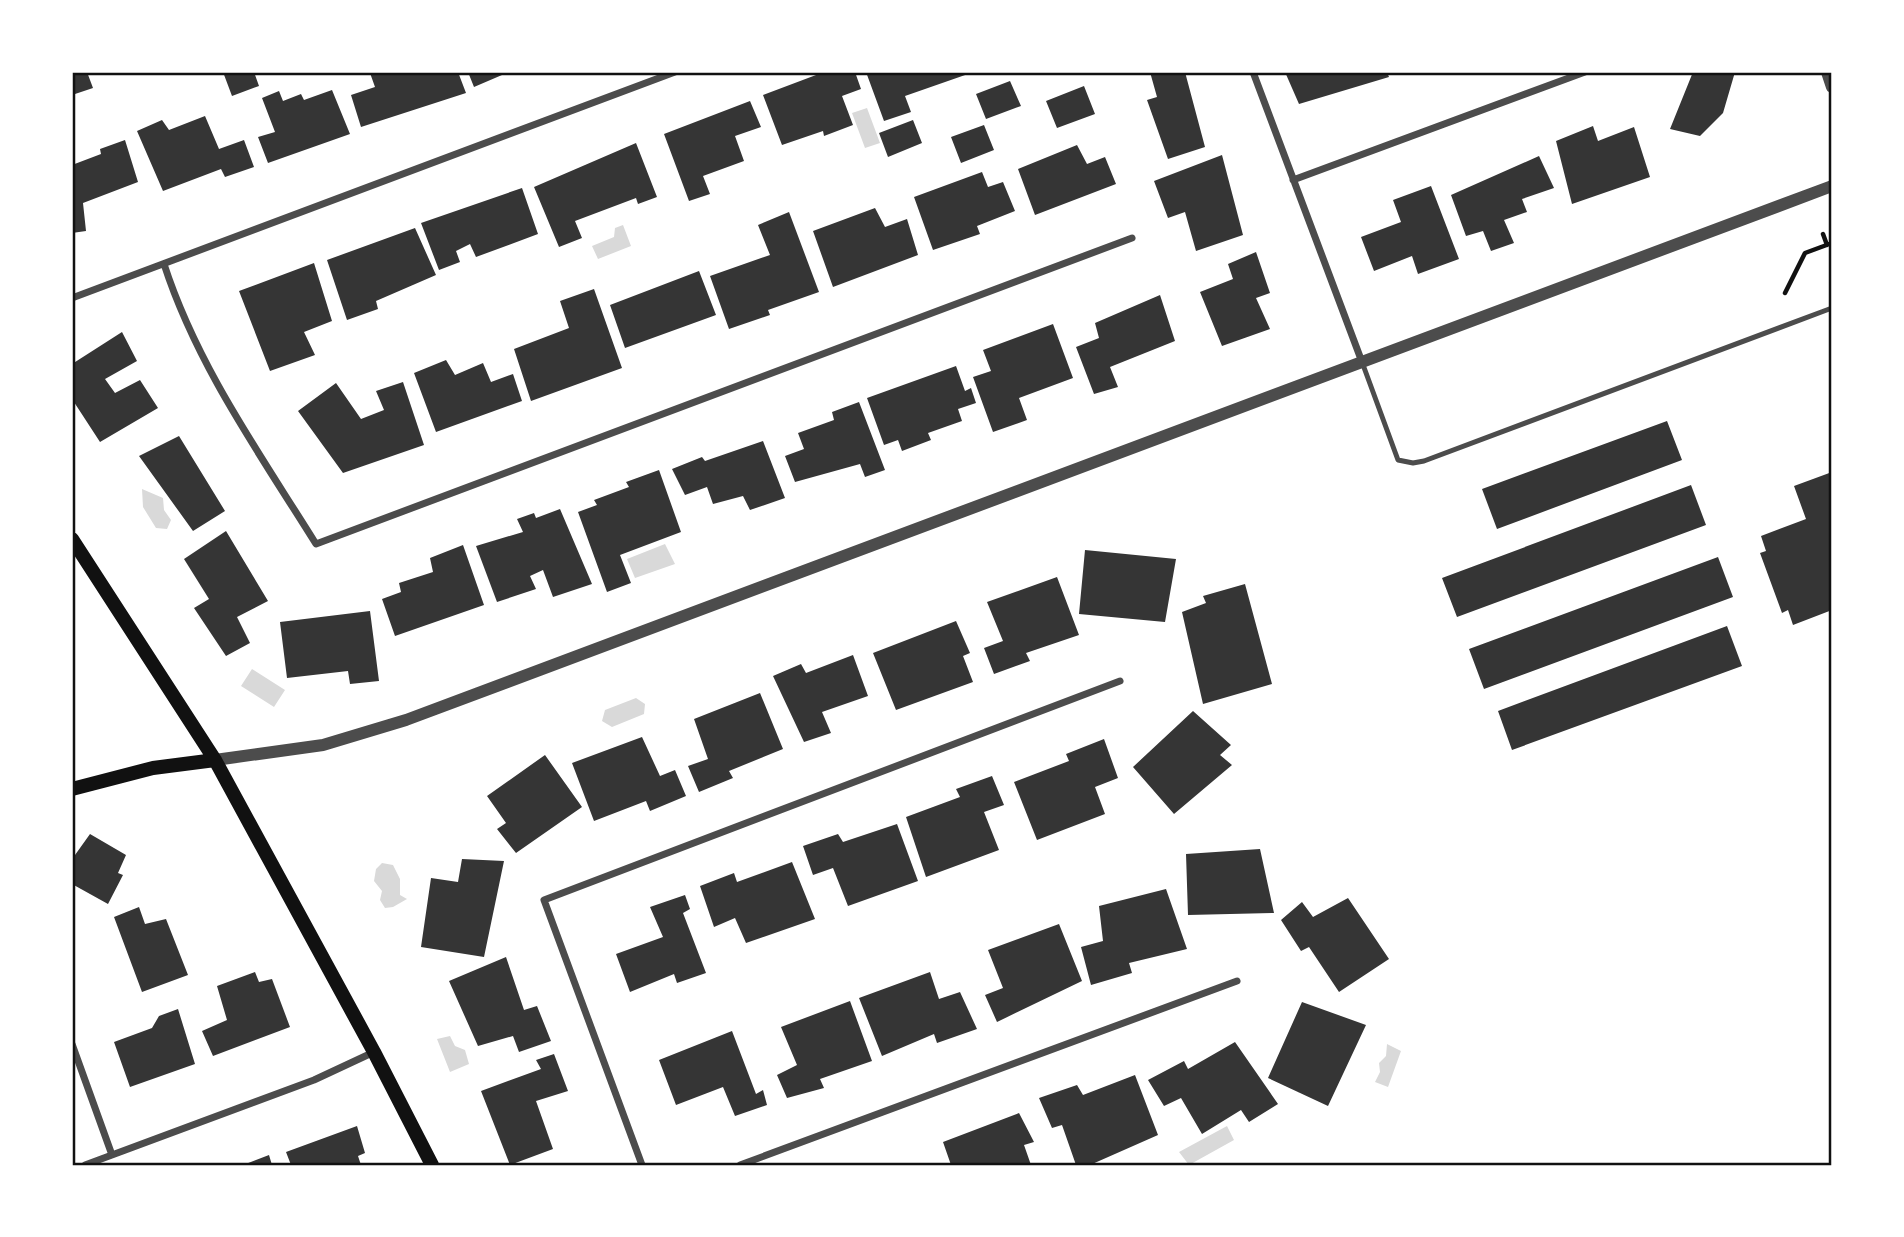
<svg xmlns="http://www.w3.org/2000/svg" width="1904" height="1237" viewBox="0 0 1904 1237" font-family="Lato,sans-serif">
  <rect width="100%" height="100%" fill="#fff"/>
  <path fill="#d9d9d9" d="M867 108 880 143 865 148 852 113Z
    M623 225 631 246 598 259 592 246 614 237 615 228Z
    M142 489 163 498 164 510 171 520 167 529 156 528 143 507Z
    M665 544 675 564 635 578 627 559Z
    M252 669 285 690 274 707 241 686Z
    M636 698 645 704 644 714 612 727 602 721 605 710Z
    M382 863 393 865 400 879V895L407 899 393 907 385 908 380 900 382 891 374 881 376 869Z
    M450 1036 455 1046 465 1050 469 1064 450 1072 437 1039Z
    M1387 1044 1401 1051 1388 1087 1375 1082 1380 1072 1379 1063 1386 1056Z
    M1227 1126 1234 1140 1189 1165 1179 1152Z"/>
  <path fill="#353535" d="M72 72H87L93 88 72 95Z
    M223 72H254L259 86 232 96Z
    M375 72H458L466 93 361 127 351 95 375 87 370 73Z
    M468 72H509L474 87Z
    M824 72H855L861 89 842 96 853 125 824 136 823 131 782 145 763 95Z
    M866 72H967L968 74 905 96 911 112 884 121Z
    M1150 72H1185L1205 147 1168 159 1147 100 1157 97Z
    M1285 72H1387L1389 77 1299 104Z
    M1693 72H1735L1723 113 1700 136 1670 129Z
    M1010 81 1021 106 986 119 976 94Z
    M1084 86 1095 114 1057 128 1046 101Z
    M332 90 350 134 268 163 258 137 275 132 262 98 279 91 283 101 301 94 304 100Z
    M750 101 761 127 735 136 744 161 703 176 710 194 689 201 664 134Z
    M205 116 219 149 244 140 254 167 225 177 221 169 163 191 137 131 162 120 169 130Z
    M913 120 922 143 888 157 879 133Z
    M984 125 994 150 961 163 951 137Z
    M1593 126 1598 141 1634 127 1650 177 1572 204 1556 141Z
    M125 140 138 182 83 203 86 231 72 233V165L101 154 100 149Z
    M636 143 657 197 638 204 636 198 575 221 582 238 559 247 534 187Z
    M1077 145 1087 164 1105 157 1116 184 1035 215 1018 169Z
    M1222 155 1243 235 1196 251 1185 212 1168 218 1154 181Z
    M1539 156 1554 188 1522 199 1527 212 1504 220 1514 243 1491 251 1483 231 1466 236 1451 195Z
    M982 172 988 187 1003 182 1015 211 977 226 980 234 933 250 914 197Z
    M1431 186 1459 259 1418 274 1412 256 1374 271 1361 237 1401 222 1393 200Z
    M522 188 538 234 476 257 470 244 456 251 460 262 439 270 421 223Z
    M875 208 885 227 907 219 918 255 833 287 813 231Z
    M789 212 819 292 768 310 770 315 729 329 710 276 770 255 758 225Z
    M415 228 436 275 376 301 378 309 347 320 327 260Z
    M1256 252 1270 293 1256 298 1270 329 1222 346 1200 292 1233 279 1228 264Z
    M314 263 332 321 304 332 315 355 270 371 239 291Z
    M699 271 716 315 625 348 610 305Z
    M594 289 622 368 531 401 514 349 569 328 560 301Z
    M1160 295 1175 341 1110 367 1118 387 1094 394 1076 347 1099 338 1095 323Z
    M1053 324 1073 378 1019 398 1027 420 993 432 973 377 991 371 983 350Z
    M122 332 137 361 105 379 115 393 140 380 158 408 100 442 72 399V364Z
    M446 360 455 375 483 363 491 382 513 374 522 401 436 432 414 373Z
    M956 366 965 391 971 388 976 403 958 409 962 421 928 433 931 440 902 451 898 440 884 445 867 398Z
    M403 382 424 445 343 473 298 411 336 383 361 419 384 410 376 391Z
    M859 402 885 470 865 477 860 464 795 482 785 456 804 449 798 433 834 420 832 412Z
    M1667 421 1682 460 1497 529 1482 489Z
    M179 436 225 511 193 531 139 456Z
    M763 441 785 498 750 510 743 496 713 504 707 487 685 495 672 469 702 457 705 461Z
    M659 470 681 532 620 555 631 583 607 592 578 512 597 505 594 500 629 487 626 482Z
    M1832 472V610L1793 625 1788 610 1782 613 1760 553 1766 551 1761 536 1806 519 1794 486Z
    M1691 485 1706 525 1457 617 1442 578Z
    M560 509 592 584 553 597 543 570 530 576 536 589 497 602 476 546 523 532 517 519 534 513 536 518Z
    M226 531 268 601 237 617 250 643 226 656 194 608 209 599 184 559Z
    M463 545 484 605 395 636 382 599 401 592 399 583 433 572 430 558Z
    M1085 550 1176 559 1165 622 1079 614Z
    M1718 557 1733 597 1484 689 1469 649Z
    M1057 577 1079 635 1026 653 1030 661 994 674 984 648 1003 641 987 602Z
    M1245 584 1272 684 1203 704 1182 612 1206 603 1203 596Z
    M370 611 379 681 350 684 348 671 287 678 280 622Z
    M956 621 970 653 963 656 973 682 896 710 873 653Z
    M1727 626 1742 666 1512 750 1498 711Z
    M853 655 868 696 822 712 831 733 804 742 773 676 801 664 806 673Z
    M760 693 783 749 729 771 733 778 699 792 688 766 708 759 694 719Z
    M1193 711 1231 745 1220 755 1232 765 1174 814 1133 767Z
    M642 737 660 776 675 770 686 796 650 811 646 801 594 821 572 763Z
    M1104 739 1118 778 1095 787 1105 814 1037 840 1014 782 1069 761 1066 754Z
    M545 755 582 807 516 853 497 829 506 823 487 796Z
    M992 776 1004 805 984 812 999 850 926 877 906 817 960 797 956 789Z
    M897 824 918 881 848 906 833 868 813 875 803 846 838 834 843 842Z
    M90 834 126 855 118 873 123 875 108 904 72 884V853L75 855Z
    M1260 849 1274 913 1188 915 1186 854Z
    M462 859 504 861 484 957 421 947 431 878 458 882Z
    M792 862 815 919 746 943 735 918 714 927 700 886 734 873 737 882Z
    M1166 889 1187 949 1129 963 1132 973 1091 985 1081 947 1103 941 1099 906Z
    M685 895 690 909 683 913 706 973 677 983 674 974 630 992 616 954 663 937 650 907Z
    M1348 898 1389 959 1339 992 1309 947 1301 951 1281 920 1302 902 1313 917Z
    M139 907 145 924 166 919 188 975 142 992 114 917Z
    M1059 924 1082 981 997 1022 985 995 1003 988 988 950Z
    M506 957 524 1010 537 1006 551 1041 519 1052 513 1036 478 1046 449 981Z
    M255 972 259 982 272 979 290 1027 213 1056 202 1031 227 1020 217 986Z
    M930 972 939 999 960 992 977 1029 937 1043 934 1034 882 1056 859 998Z
    M850 1001 872 1061 820 1079 824 1088 787 1098 777 1075 797 1065 781 1027Z
    M1302 1002 1366 1025 1328 1106 1268 1078Z
    M178 1009 195 1064 130 1087 114 1042 152 1028 159 1016Z
    M732 1031 756 1094 763 1090 767 1105 735 1116 723 1087 676 1105 659 1060Z
    M1235 1042 1278 1104 1249 1122 1241 1110 1202 1134 1181 1098 1164 1106 1148 1080 1184 1061 1188 1069Z
    M554 1054 568 1091 536 1101 553 1149 510 1165 481 1091 541 1069 536 1060Z
    M1135 1075 1158 1135 1090 1165H1076L1062 1125 1052 1128 1039 1098 1077 1085 1083 1095Z
    M1019 1113 1034 1142 1024 1145 1031 1165H951L943 1142Z
    M357 1126 365 1153 358 1156 361 1165H291L286 1152Z
    M269 1155 272 1165H243Z"/>
  <g fill="none" stroke-linecap="round" stroke-linejoin="round">
    <path stroke="#111" stroke-width="4.5" d="M1823 234 1827 245
      M1785 293 1805 253 1832 243"/>
    <path stroke="#4c4c4c" stroke-width="5" d="M1362 362 1398 460 1413 463 1424 461 1832 308"/>
    <path stroke="#4c4c4c" stroke-width="7" d="M1253 72 1362 362
      M1293 180 1585 72
      M164 264C197 366 260 454 316 544L1132 238
      M72 298 675 72
      M72 1044 112 1155
      M85 1165 314 1080 374 1052
      M642 1165 544 900 1120 681
      M740 1165 1237 981"/>
    <path stroke="#4c4c4c" stroke-width="12" d="M1827 72 1832 87
      M215 760 323 745 406 720 1832 186"/>
    <path stroke="#111" stroke-width="14" d="M72 539 215 760 374 1052 432 1165
      M72 789 153 768 215 760"/>
  </g>
  <rect width="1904" height="1237" fill="none" stroke="#ffffff" stroke-width="147"/>
  <rect x="74" y="74" width="1756" height="1090" fill="none" stroke="#111" stroke-width="2.5"/>
</svg>
